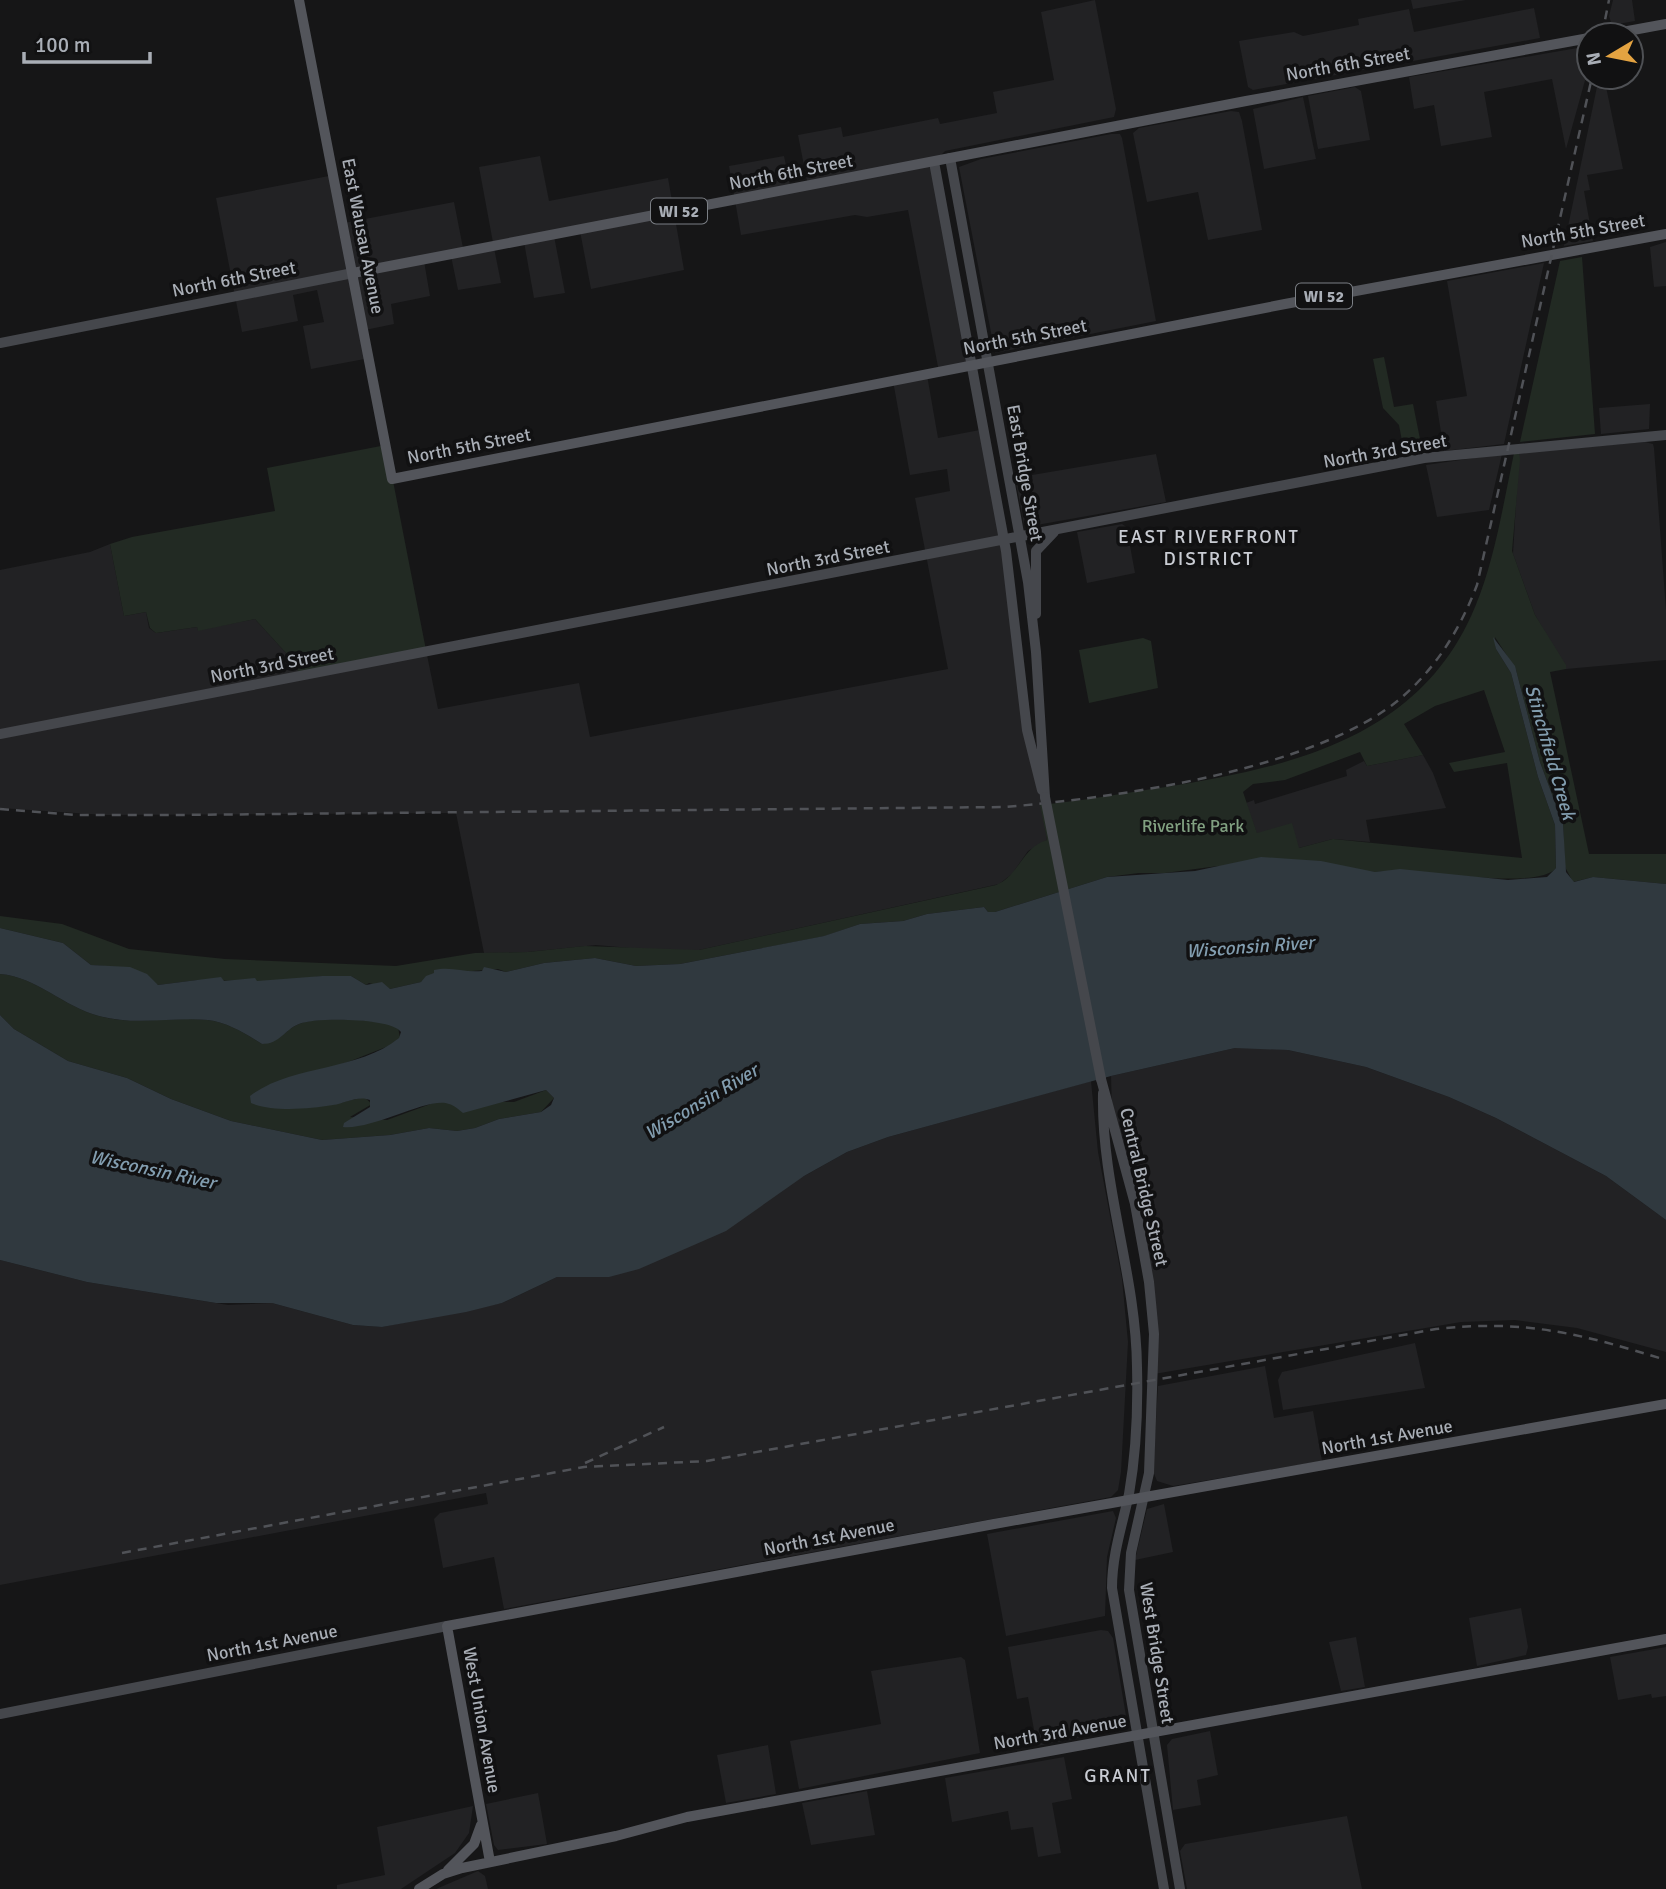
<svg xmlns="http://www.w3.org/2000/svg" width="1666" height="1889" viewBox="0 0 1666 1889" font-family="Signika,sans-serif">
  <rect width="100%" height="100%" fill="#161617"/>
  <path fill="#222224" d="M1095 0 1116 109 1114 117 945 151 934 162 973 366 939 372 908 210 867 217 855 215 741 235 729 166 784 156 791 190 808 186 798 135 841 127 843 137 938 118 940 124 997 113 993 92 1054 80 1041 12Z
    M1411 0H1466L1413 9Z
    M1613 0H1632L1635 21 1612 25 1609 16Z
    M1534 8 1540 38 1253 90 1248 87 1239 41 1294 32 1303 36 1359 25 1358 19 1409 9 1414 32Z
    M1589 46V66L1566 149 1552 79 1484 92 1492 137 1441 146 1434 105 1414 109 1409 77Z
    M1599 77H1604L1623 169 1587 175 1590 190 1584 191 1593 241 1564 246Z
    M1355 87 1361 91 1370 140 1318 149 1308 96Z
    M1303 97 1316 159 1264 169 1253 109Z
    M1231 111 1239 112 1242 121 1262 230 1208 240 1198 192 1147 202 1133 133 1139 128Z
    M1111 134H1120L1122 138 1156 321 995 353 959 167 981 159Z
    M540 156 549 201 668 178 684 270 591 289 580 231 554 236 565 293 534 298 524 242 494 248 501 283 458 290 451 256 424 261 430 296 391 304 394 324 365 330 370 358 311 369 303 326 324 322 317 290 293 295 298 321 242 332 216 198 334 175 344 223 454 202 464 253 494 248 479 167Z
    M1666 242V286L1654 287 1650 247Z
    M1544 263 1504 444 1444 451 1436 401 1467 396 1447 281Z
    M927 375 938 438 985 429 1022 656 1047 840 1028 851 1012 874 999 884 699 950 664 951 596 945 528 952 484 953 456 813 105 815 0 808V570L90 552 110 544 124 616 146 612 149 628 156 633 197 627 198 630 255 619 297 665 299 675 426 650 438 709 579 683 590 737 948 669 915 498 950 491 947 469 910 475 893 381Z
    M1650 404 1649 429 1601 434 1599 408Z
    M1645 442 1653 444 1654 448 1666 610V660L1566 669 1535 615 1513 554 1519 453Z
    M1156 454 1166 502 1031 526 1024 524 1015 478Z
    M1502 454 1489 510 1437 517 1426 465Z
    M1122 524 1131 530 1132 534 1128 535 1135 573 1087 583 1077 532Z
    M1423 755 1433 773 1446 808 1366 820 1370 842 1333 839 1299 848 1257 834 1246 803 1254 800 1255 804 1347 776 1346 770 1364 761 1367 766Z
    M1259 1047 1288 1050 1366 1067 1449 1097 1496 1118 1606 1176 1666 1220V1352L1577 1328 1515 1320 1461 1322 1154 1374 1153 1319 1112 1113 1111 1076 1235 1048Z
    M1091 1081 1098 1152 1122 1279 1128 1342 1121 1472 1118 1490 1111 1497 504 1609 494 1557 443 1568 434 1519 440 1513 488 1504 486 1493 0 1585V1260L87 1282 228 1305 272 1303 353 1325 382 1327 502 1303 557 1277 575 1276 804 1176 847 1152 888 1137Z
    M1415 1343 1425 1388 1283 1410 1278 1380 1282 1372Z
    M1265 1366 1274 1418 1313 1411 1322 1461 1173 1486 1157 1481 1153 1471 1158 1386Z
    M1164 1504 1173 1552 1135 1560 1147 1509Z
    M1113 1511 1116 1518 1107 1557 1105 1616 1006 1636 987 1534Z
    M1521 1608 1528 1647 1526 1655 1477 1666 1469 1618Z
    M1101 1630 1108 1631 1113 1638 1128 1728 1037 1746 1028 1697 1017 1699 1008 1647Z
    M1356 1637 1365 1687 1341 1691 1329 1642Z
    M1666 1647V1696L1652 1698 1651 1694 1618 1700 1610 1657Z
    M961 1657 965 1660 980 1753 799 1789 790 1741 881 1724 871 1671Z
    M1210 1731 1218 1775 1197 1780 1201 1805 1173 1810 1167 1745 1172 1739Z
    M768 1745 776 1794 726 1803 717 1755Z
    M1064 1757 1072 1799 1052 1803 1061 1853 1038 1857 1033 1827 1011 1830 1008 1811 952 1822 945 1778Z
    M867 1791 875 1835 811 1845 802 1803Z
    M538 1793 547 1844 498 1850 494 1845 486 1804Z
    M473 1806 469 1833 455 1853 401 1889H337V1885L385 1875 377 1827Z
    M1347 1816 1362 1889H1187L1180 1851 1185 1844Z
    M478 1871 485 1876 488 1889H436Z"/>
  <path fill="#222a23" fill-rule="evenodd" d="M1582 257 1595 434 1520 442 1560 261Z
    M1384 357 1394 407 1413 404 1423 454 1405 457 1399 425 1383 408 1373 359Z
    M386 445 426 650 299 675 297 665 255 619 198 631 197 627 156 633 150 628 146 612 124 616 110 544 132 537 275 511 267 468Z
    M1514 453H1519L1520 460 1512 551 1535 615 1566 665V669L1550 672 1589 854H1666V884L1593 877 1573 882 1565 867 1563 824 1540 762 1516 670 1495 637 1496 649 1511 673 1538 777 1555 825 1556 868C1537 892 1413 867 1376 872L1218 866 1165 873H1139L1107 877 995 912H988L984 907 927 914 903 921 860 924 825 936 680 964 636 966 595 958 544 963 506 972 498 969 434 974 421 982 390 989 369 983 366 985 351 976H322L277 982 198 980 158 985 130 968 91 965 63 943 0 928V916L62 924 129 949 225 959 396 966 475 953 528 952 585 946 699 950 996 885C1019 876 1022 847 1047 840L1040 805C1082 801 1124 793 1166 787 1291 767 1421 738 1475 607 1495 559 1503 505 1514 453ZM1484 690 1505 752 1449 763 1454 772 1507 763 1522 858 1333 839 1299 848 1292 823 1257 833 1243 792 1253 784 1285 780 1360 752 1367 766 1423 755 1404 724 1435 706Z
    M1143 638 1151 641 1158 688 1089 703 1079 650Z
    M0 974C37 977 64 1007 99 1016 135 1026 172 1016 208 1020 227 1022 246 1034 262 1044 285 1039 284 1030 299 1024 317 1016 380 1019 398 1027L400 1038 391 1045 343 1064 331 1105 364 1097 372 1104 350 1117 387 1120 436 1102H514L546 1090 554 1098 541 1112 499 1119 475 1128 457 1131 429 1128 390 1135 322 1140 231 1121 171 1099 127 1078 68 1061 14 1029 0 1015Z"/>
  <path fill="#30393f" d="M1493 637 1515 666 1540 762 1563 824 1566 872 1574 882 1593 877 1666 884V1220L1606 1176 1496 1118 1449 1097 1366 1067 1288 1050 1235 1048 1111 1076 888 1137 847 1152 804 1176 726 1231 639 1269 609 1277H557L502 1303 466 1312 382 1327 353 1325 272 1303H216L87 1282 0 1260V1015L14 1029 68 1061 127 1078 171 1099 231 1121 322 1140 390 1135 429 1128 457 1131 475 1128 499 1119 541 1112 551 1105 554 1098 546 1090 463 1113C459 1110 454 1105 449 1104 429 1096 374 1130 343 1127L344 1123 370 1107V1100C359 1095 345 1103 333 1105 308 1109 273 1112 251 1103L250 1096C292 1064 357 1072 399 1038L401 1032C392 1018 315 1017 299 1024 284 1030 280 1044 262 1044 246 1034 227 1022 208 1020 172 1017 135 1026 99 1016 64 1007 37 977 0 974V928L63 943 91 965 130 967 147 974 158 985 221 977 224 981 255 978 257 981 322 976H351L366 985 382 982 390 989 421 982 426 976 434 973V970C452 966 464 973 482 971L484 967 506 972 544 963 595 958 636 966 680 964 824 936 860 924 903 921 927 914 984 907 988 912H995L1107 877 1195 871 1261 857 1321 861 1375 872 1400 869 1508 880 1547 877 1556 868 1555 825 1538 777 1511 673 1496 649Z"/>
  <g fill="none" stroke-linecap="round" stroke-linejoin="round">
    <path stroke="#45474c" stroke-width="10" d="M950 158 1028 582 1036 652 1045 797
      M934 162 1006 551 1027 730 1042 790
      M0 343 353 273
      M1036 614V551L1054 532
      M0 734 1424 458 1666 435
      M1101 1079 1135 1204 1149 1282 1154 1334 1149 1473 1131 1553 1129 1590 1180 1889
      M1103 1093C1101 1186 1136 1274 1137 1367 1138 1407 1136 1454 1129 1494 1122 1526 1112 1555 1112 1588L1164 1889
      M0 1714 447 1626"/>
    <path stroke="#53555b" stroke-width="10" d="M299 0 392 479 1285 304 1666 234
      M1606 35 1666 24
      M353 273 1246 101 1589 38
      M490 1862 447 1626 994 1524 1666 1404
      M448 1870 474 1844 481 1825
      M419 1889 443 1874 462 1868 616 1836 687 1817 1666 1639"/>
    <path stroke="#505257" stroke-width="2.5" stroke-dasharray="9 7" stroke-linecap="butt" d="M1602 35 1609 0
      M0 809 77 815H175L1005 807C1115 798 1316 770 1401 698 1437 667 1460 629 1477 585L1592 77
      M585 1463 664 1427
      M122 1553 584 1467 707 1461 1436 1329C1525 1319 1582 1334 1666 1360"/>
    <path stroke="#45474c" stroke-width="10" d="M1045 797 1101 1079"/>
  </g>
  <g text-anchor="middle" stroke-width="7" stroke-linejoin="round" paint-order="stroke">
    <g fill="#111112" stroke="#7b7f85" stroke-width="2">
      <rect x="651" y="198.5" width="56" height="25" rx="5"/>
      <rect x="1296" y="283.5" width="56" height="25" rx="5"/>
    </g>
    <g font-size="16" font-weight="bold" fill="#a9aeb6">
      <text x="679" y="217">WI 52</text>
      <text x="1324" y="302">WI 52</text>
    </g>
    <g font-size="18" fill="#a9aeb6" stroke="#111112">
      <text transform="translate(1348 64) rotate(-10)" y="6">North 6th Street</text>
      <text transform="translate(791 172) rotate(-11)" y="6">North 6th Street</text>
      <text transform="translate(1583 231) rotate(-10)" y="6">North 5th Street</text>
      <text transform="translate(363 236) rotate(79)" y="6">East Wausau Avenue</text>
      <text transform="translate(234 279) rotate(-11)" y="6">North 6th Street</text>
      <text transform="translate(1025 337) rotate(-11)" y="6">North 5th Street</text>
      <text transform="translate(469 446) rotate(-11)" y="6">North 5th Street</text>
      <text transform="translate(1385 451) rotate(-10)" y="6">North 3rd Street</text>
      <text transform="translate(1025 473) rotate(80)" y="6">East Bridge Street</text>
      <text transform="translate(828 558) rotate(-11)" y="6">North 3rd Street</text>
      <text transform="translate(272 665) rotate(-11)" y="6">North 3rd Street</text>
      <text transform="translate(1144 1187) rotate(77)" y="6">Central Bridge Street</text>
      <text transform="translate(1387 1437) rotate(-10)" y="6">North 1st Avenue</text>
      <text transform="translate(829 1537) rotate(-11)" y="6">North 1st Avenue</text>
      <text transform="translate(272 1643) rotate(-11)" y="6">North 1st Avenue</text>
      <text transform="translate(1157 1653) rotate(81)" y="6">West Bridge Street</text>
      <text transform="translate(482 1720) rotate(80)" y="6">West Union Avenue</text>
      <text transform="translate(1060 1732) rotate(-10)" y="6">North 3rd Avenue</text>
    </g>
    <g font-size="18" fill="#81a081" stroke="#111112">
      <text x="1193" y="832">Riverlife Park</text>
    </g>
    <g font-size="19" letter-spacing="2" fill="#c9ccd3" stroke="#111112">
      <text x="1209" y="543">EAST RIVERFRONT<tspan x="1209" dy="22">DISTRICT</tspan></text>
      <text x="1118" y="1782">GRANT</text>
    </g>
    <g font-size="19" font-style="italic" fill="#829daf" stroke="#111112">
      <text transform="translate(1551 752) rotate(74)" y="7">Stinchfield Creek</text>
      <text transform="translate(1250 946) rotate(-4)" y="7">Wisconsin River</text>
      <text transform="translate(701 1101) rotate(-31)" y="7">Wisconsin River</text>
      <text transform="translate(153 1169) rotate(12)" y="7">Wisconsin River</text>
    </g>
  </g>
  <g transform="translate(1610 56) rotate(260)"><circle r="33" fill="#111112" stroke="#4e5054" stroke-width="2"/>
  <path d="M0-5L12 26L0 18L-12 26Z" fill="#e4a341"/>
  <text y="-10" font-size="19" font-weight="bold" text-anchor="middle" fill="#a9aeb6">N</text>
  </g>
  <path d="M24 52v10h126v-10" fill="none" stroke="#a9aeb6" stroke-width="3.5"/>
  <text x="35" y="52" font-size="21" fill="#a9aeb6" stroke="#111112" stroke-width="5" paint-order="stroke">100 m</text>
</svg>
